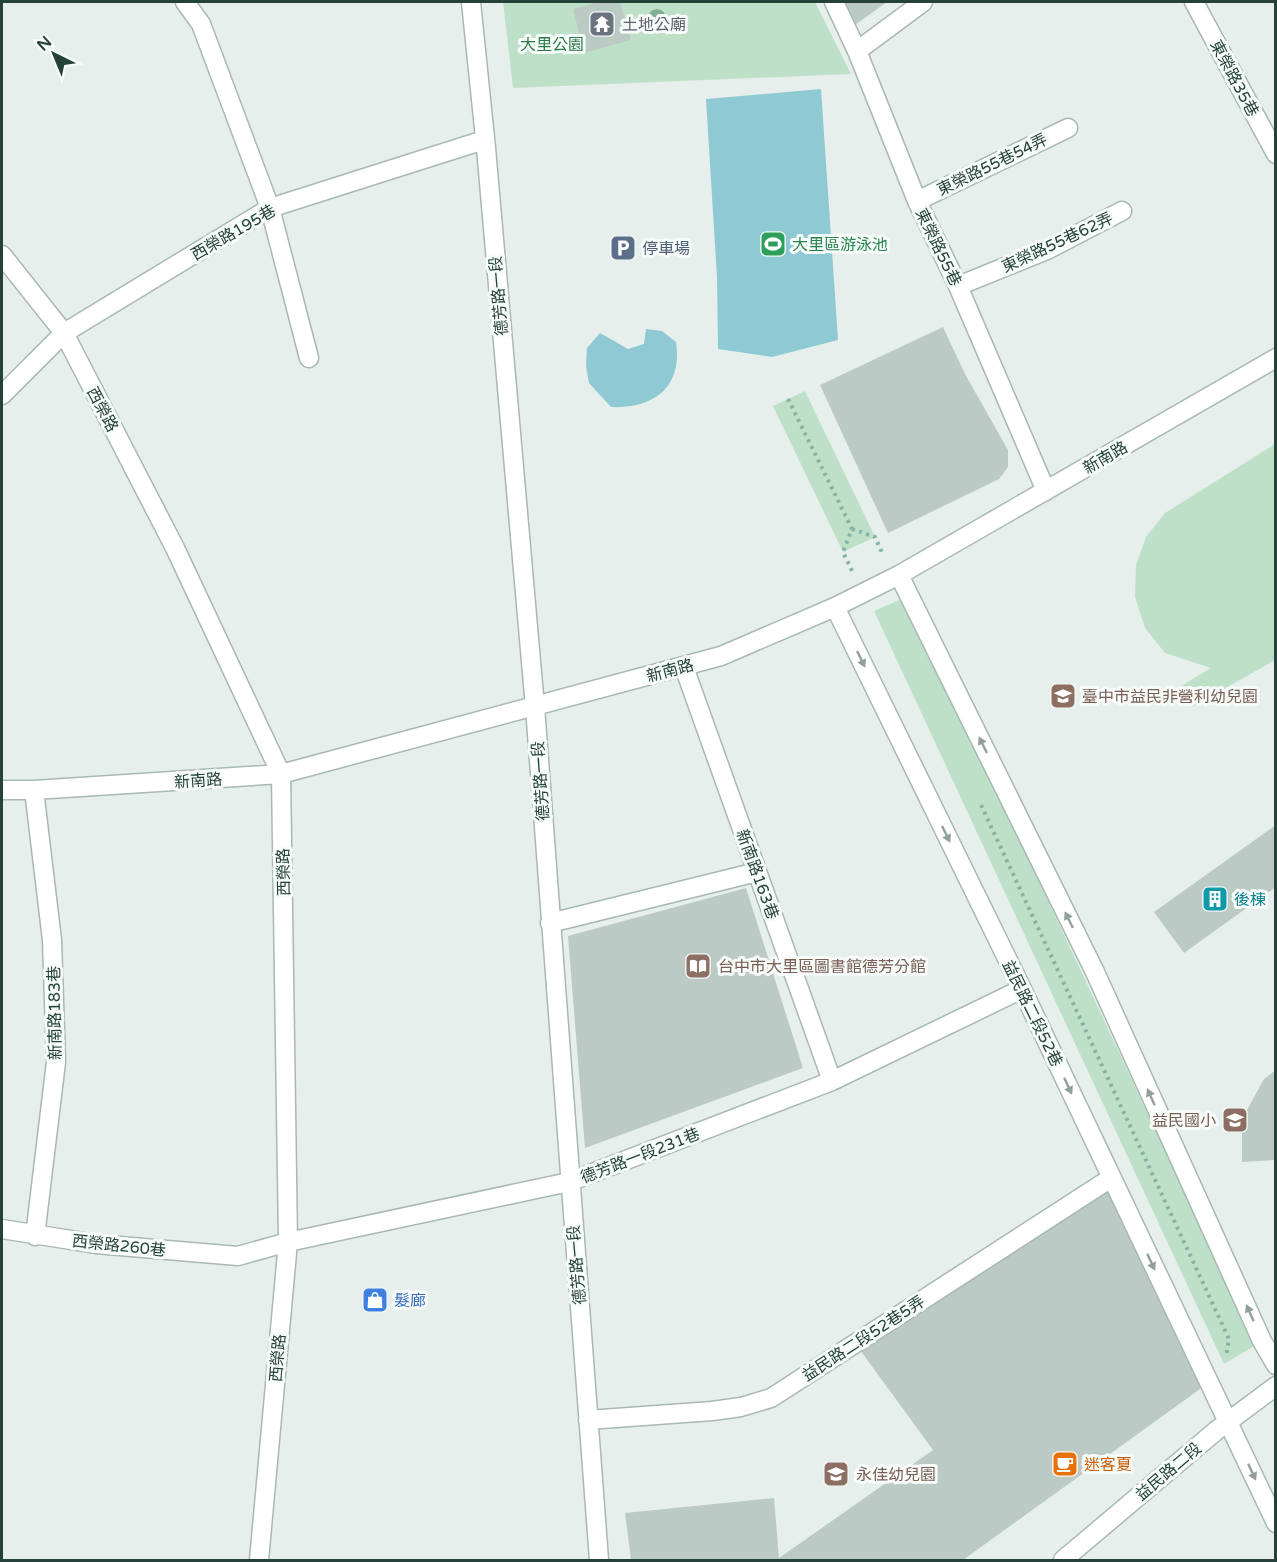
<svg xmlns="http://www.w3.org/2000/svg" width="1277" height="1562" viewBox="0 0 1277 1562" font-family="'Varela Round','Noto Sans TC',sans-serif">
  <rect width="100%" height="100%" fill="#e6efeb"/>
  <path fill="#bfe0c8" d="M503 2H815L851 74 513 88Z
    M805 391 875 537 843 552 773 406Z
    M1275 444V660L1192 707 1181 686 1211 668 1165 653 1145 628 1135 597 1136 565 1146 537 1165 513Z
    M906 597 1256 1345 1224 1364 874 611Z"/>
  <path fill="#8ec9d4" d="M821 89 838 340 772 357 718 349 717 277 706 99Z
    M646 329 662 331 676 342C683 387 654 409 611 407L589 383 586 366 587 348 600 333 628 349 644 344Z"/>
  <path fill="#bbcac4" d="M598 2H620L631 40 584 53 573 9Z
    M844 2H887L855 25Z
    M943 327 965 374 1008 450V467L999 479 888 533 820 385Z
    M1276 825V887L1184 953 1154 912Z
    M746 888 803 1068 585 1148 568 936Z
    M1276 1070V1160L1242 1162V1119L1264 1079Z
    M1109 1174 1207 1384 963 1560H631L625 1513 774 1498 779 1558 933 1450 860 1350Z"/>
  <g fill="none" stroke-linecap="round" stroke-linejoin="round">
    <g stroke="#a8b8b2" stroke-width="21">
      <path id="minor" d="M185 2 201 24 270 208 309 358
        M471 2 486 148 535 707 599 1560
        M834 2 857 51 917 201 958 286 1046 491
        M1194 2 1276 154
        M857 51 923 2
        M917 201 1068 128
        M2 255 64 333 175 548 281 774 288 1242 259 1560
        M958 286 1047 250 1122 211
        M2 395 64 333 270 208 484 140
        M899 575 1095 972 1262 1341 1276 1365
        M835 607 1022 989 1276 1523
        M684 667 832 1081
        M2 790H34L281 774 721 656 835 607 899 575 1276 358
        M34 790 52 940 56 1062 35 1236
        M550 923 757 872
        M2 1229 96 1244 238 1256 288 1242 569 1182 832 1081 1022 989
        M588 1420 712 1411 741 1407 771 1398 1111 1178
        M1063 1560 1217 1430 1276 1386"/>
    </g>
    <path stroke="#86b3a5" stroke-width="4" stroke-dasharray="3 4.5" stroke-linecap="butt" d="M788 399 852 529 843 552 852 571
      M852 529 875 537 883 555
      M981 805 1229 1339 1226 1357"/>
    <use href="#minor" stroke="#fff" stroke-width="18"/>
  </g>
  <circle fill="#80af93" cx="657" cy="18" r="9"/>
  <defs><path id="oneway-solid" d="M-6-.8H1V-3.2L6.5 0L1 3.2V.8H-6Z" transform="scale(1.5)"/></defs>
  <g fill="#92a09c">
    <use href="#oneway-solid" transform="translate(861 659) rotate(64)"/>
    <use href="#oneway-solid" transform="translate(983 745) rotate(-116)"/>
    <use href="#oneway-solid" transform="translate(946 834) rotate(64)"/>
    <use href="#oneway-solid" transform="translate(1069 920) rotate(-116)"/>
    <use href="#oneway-solid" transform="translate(1068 1086) rotate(65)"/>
    <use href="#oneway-solid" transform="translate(1151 1097) rotate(-114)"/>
    <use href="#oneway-solid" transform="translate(1151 1262) rotate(65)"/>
    <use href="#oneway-solid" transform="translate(1250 1313) rotate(-114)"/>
    <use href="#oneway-solid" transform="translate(1252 1472) rotate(65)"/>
  </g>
  <defs>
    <g id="temple-square" transform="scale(1.35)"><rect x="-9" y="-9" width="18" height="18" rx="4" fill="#6b7280" stroke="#f7fbf9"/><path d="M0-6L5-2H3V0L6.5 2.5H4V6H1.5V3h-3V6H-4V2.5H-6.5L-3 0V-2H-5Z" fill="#fff"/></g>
    <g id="stadium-square" transform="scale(1.35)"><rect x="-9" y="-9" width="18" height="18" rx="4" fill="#2e9e5b" stroke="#f7fbf9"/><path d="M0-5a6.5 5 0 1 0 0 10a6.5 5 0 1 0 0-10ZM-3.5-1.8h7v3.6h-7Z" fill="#fff"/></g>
    <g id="parking-square" transform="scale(1.35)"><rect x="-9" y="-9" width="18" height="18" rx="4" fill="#5c6f8a" stroke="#f7fbf9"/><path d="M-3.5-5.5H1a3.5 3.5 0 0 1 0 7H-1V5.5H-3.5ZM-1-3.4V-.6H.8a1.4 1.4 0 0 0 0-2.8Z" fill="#fff"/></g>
    <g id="school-square" transform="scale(1.35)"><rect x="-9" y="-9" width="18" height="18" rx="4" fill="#8d6e63" stroke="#f7fbf9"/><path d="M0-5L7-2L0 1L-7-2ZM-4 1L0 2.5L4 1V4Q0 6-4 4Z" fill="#fff"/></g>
    <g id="building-square" transform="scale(1.35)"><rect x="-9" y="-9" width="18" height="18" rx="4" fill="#0f9aa8" stroke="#f7fbf9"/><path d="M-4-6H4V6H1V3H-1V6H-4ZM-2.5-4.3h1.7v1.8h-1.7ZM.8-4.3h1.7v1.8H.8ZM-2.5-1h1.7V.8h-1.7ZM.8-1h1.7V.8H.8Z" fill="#fff"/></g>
    <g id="library-square" transform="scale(1.35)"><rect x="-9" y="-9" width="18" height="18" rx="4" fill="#8d6e63" stroke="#f7fbf9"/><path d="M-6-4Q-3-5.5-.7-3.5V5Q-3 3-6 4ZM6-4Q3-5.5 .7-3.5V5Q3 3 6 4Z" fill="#fff"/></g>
    <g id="shop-square" transform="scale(1.35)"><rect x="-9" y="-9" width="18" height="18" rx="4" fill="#3f7fe0" stroke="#f7fbf9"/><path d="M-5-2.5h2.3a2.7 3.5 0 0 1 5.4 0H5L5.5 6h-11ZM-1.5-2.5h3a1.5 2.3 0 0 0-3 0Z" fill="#fff"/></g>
    <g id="cafe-square" transform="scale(1.35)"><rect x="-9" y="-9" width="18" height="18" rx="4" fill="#e8710a" stroke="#f7fbf9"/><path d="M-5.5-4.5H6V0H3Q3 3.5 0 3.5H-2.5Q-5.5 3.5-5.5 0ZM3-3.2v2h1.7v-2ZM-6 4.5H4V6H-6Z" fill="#fff"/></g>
  </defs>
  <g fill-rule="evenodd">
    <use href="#temple-square" x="602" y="24"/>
    <use href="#stadium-square" x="773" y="244"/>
    <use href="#parking-square" x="623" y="248"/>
    <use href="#school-square" x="1063" y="696"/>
    <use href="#building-square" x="1215" y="899"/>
    <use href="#library-square" x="698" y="966"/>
    <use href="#school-square" x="1235" y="1120"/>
    <use href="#shop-square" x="375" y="1300"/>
    <use href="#cafe-square" x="1065" y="1464"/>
    <use href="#school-square" x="836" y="1474"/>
  </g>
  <g text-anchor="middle" stroke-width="6" stroke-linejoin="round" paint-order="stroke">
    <g font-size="16" fill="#5b616d" stroke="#f7fbf9" text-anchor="start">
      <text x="622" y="30">土地公廟</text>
    </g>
    <g font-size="16" fill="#2d7a4b" stroke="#f7fbf9">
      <text x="552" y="50">大里公園</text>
    </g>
    <g font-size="16" fill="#24423a" stroke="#f7fbf9">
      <text transform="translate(1235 78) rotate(62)" y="6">東榮路35巷</text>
      <text transform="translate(992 164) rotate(-26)" y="6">東榮路55巷54弄</text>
      <text transform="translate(233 232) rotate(-30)" y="6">西榮路195巷</text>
      <text transform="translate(1057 242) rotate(-25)" y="6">東榮路55巷62弄</text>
      <text transform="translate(939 247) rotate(64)" y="6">東榮路55巷</text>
      <text transform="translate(498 296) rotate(-95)" y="6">德芳路一段</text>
      <text transform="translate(103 409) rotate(62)" y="6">西榮路</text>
      <text transform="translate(1105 457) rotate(-30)" y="6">新南路</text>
      <text transform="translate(670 670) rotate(-15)" y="6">新南路</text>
      <text transform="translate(198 780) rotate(-4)" y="6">新南路</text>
      <text transform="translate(540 781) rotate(-94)" y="6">德芳路一段</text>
      <text transform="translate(283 872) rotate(-91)" y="6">西榮路</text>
      <text transform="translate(758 874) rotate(70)" y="6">新南路163巷</text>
      <text transform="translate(54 1013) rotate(-91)" y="6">新南路183巷</text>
      <text transform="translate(1033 1013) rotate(64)" y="6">益民路二段52巷</text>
      <text transform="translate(640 1155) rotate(-21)" y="6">德芳路一段231巷</text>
      <text transform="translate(119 1245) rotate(6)" y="6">西榮路260巷</text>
      <text transform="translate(576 1265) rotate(-95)" y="6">德芳路一段</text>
      <text transform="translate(863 1338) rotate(-33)" y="6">益民路二段52巷5弄</text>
      <text transform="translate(277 1358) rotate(-85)" y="6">西榮路</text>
      <text transform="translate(1168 1471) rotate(-40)" y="6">益民路二段</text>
    </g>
    <g font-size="16" fill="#27864d" stroke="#f7fbf9" text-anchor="start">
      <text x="792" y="250">大里區游泳池</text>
    </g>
    <g font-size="16" fill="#4e5e75" stroke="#f7fbf9" text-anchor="start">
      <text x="642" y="254">停車場</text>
    </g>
    <g font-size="16" fill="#785e54" stroke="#f7fbf9" text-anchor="start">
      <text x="1082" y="702">臺中市益民非營利幼兒園</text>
      <text x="718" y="972">台中市大里區圖書館德芳分館</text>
      <text x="1216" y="1126" text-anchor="end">益民國小</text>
      <text x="856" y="1480">永佳幼兒園</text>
    </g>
    <g font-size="16" fill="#0d838f" stroke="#f7fbf9" text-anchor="start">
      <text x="1234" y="905">後棟</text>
    </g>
    <g font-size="16" fill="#366cbe" stroke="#f7fbf9" text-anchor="start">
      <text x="394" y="1306">髮廊</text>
    </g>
    <g font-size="16" fill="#c56008" stroke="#f7fbf9" text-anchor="start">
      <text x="1084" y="1470">迷客夏</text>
    </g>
  </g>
  <rect width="1277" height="1562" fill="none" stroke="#24423a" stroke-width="6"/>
  <g transform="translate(54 54) rotate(317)" stroke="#f7fbf9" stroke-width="4.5" paint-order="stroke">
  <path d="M0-4.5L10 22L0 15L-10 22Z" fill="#24423a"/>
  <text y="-9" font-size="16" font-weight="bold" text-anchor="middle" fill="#24423a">N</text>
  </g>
</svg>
